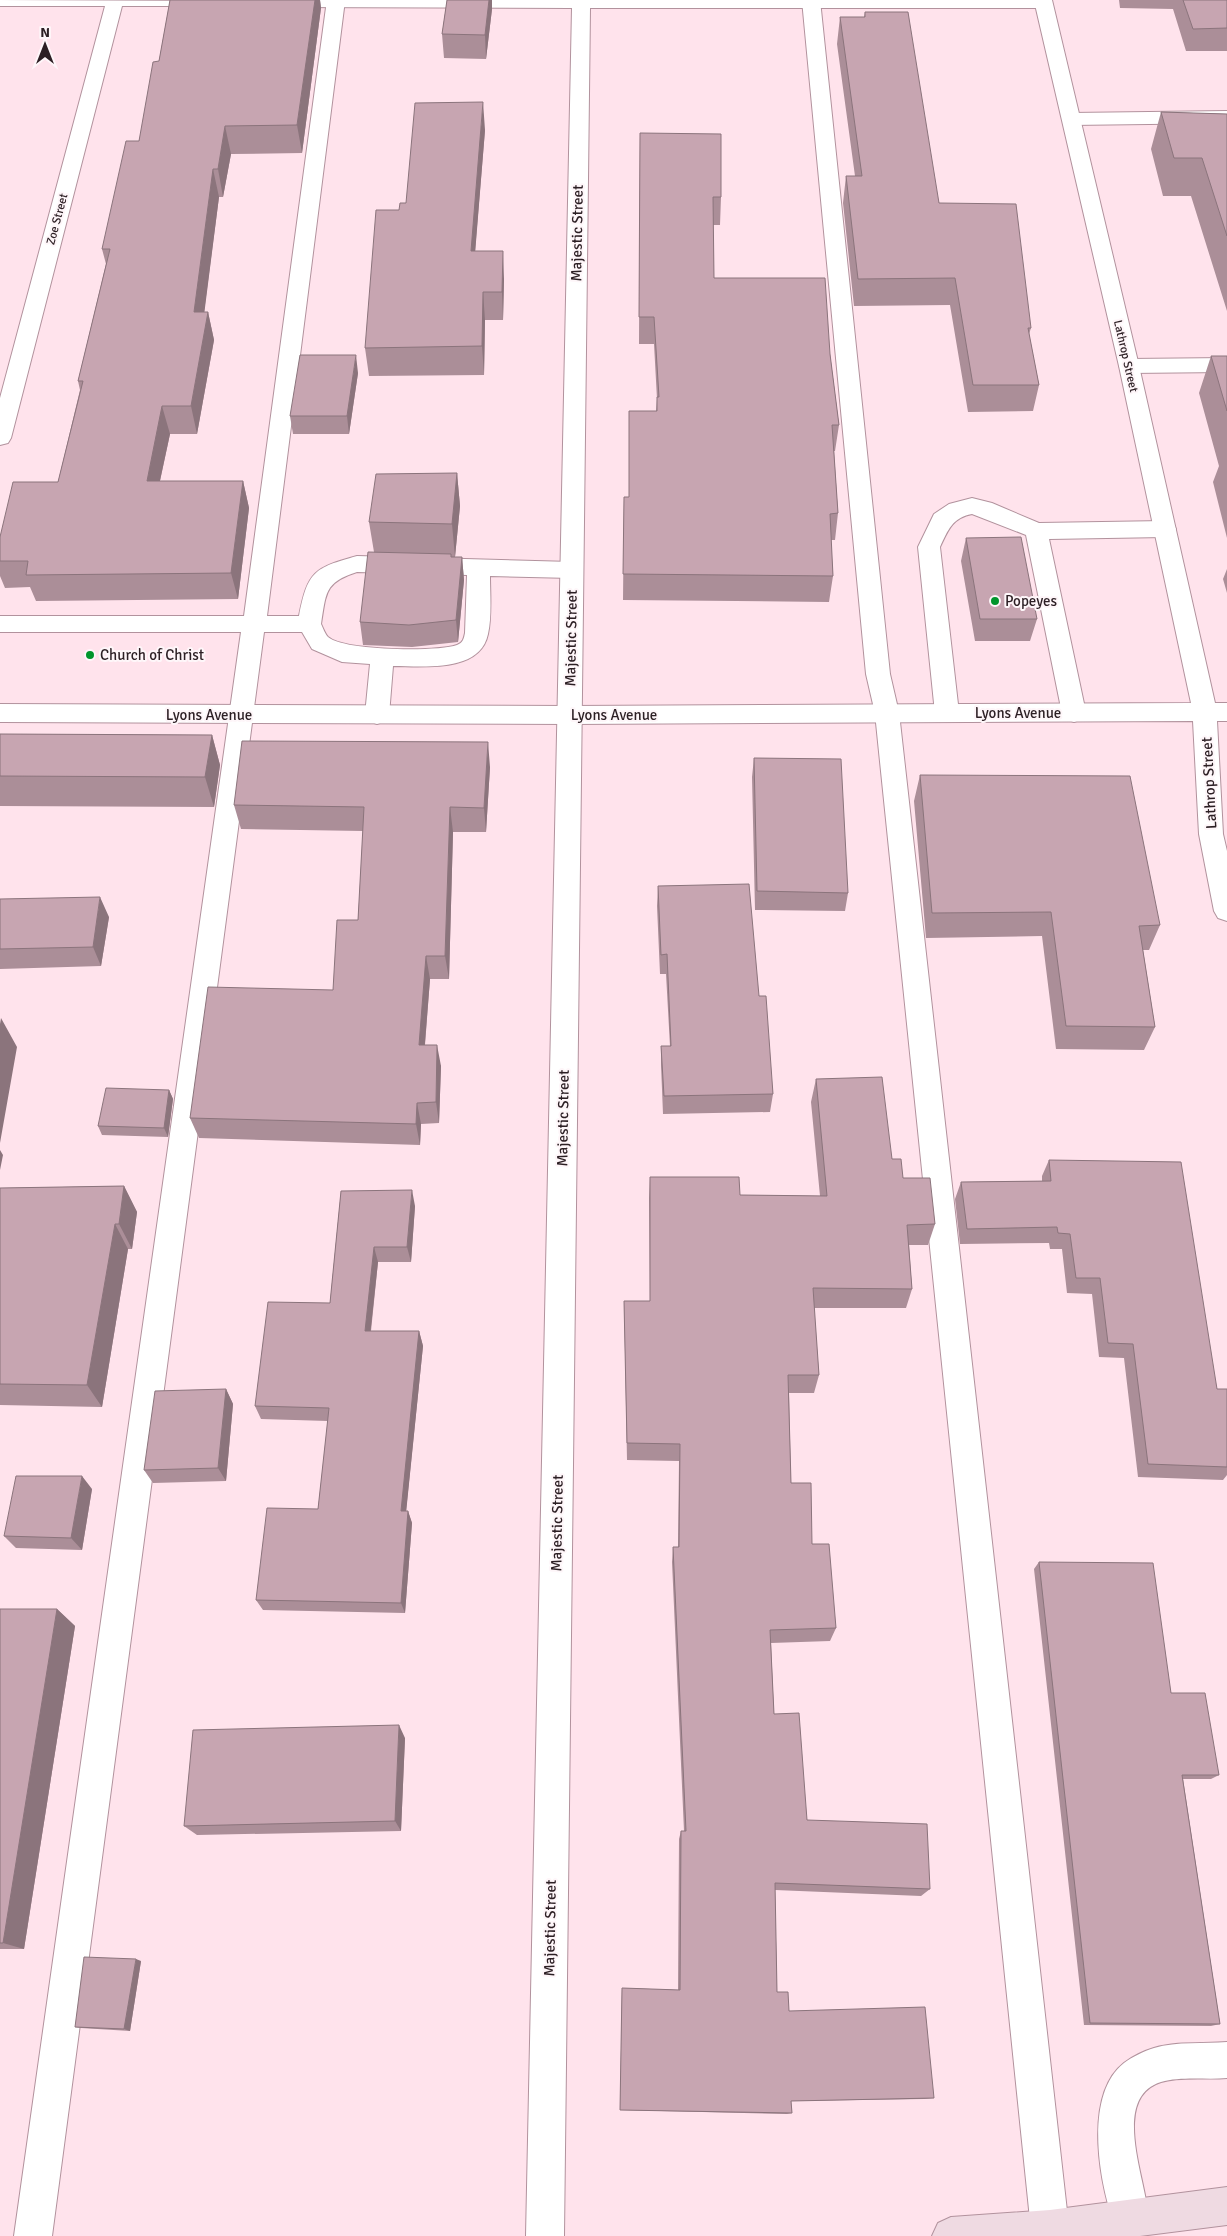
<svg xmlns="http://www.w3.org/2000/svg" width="1227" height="2236" viewBox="0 0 1227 2236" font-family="Signika,sans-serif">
  <rect width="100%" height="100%" fill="#ffe3ec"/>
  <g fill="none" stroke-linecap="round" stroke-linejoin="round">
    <g stroke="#b2929d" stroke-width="2">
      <path id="service" d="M327 0H345L267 616H299C308 571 314 568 357 556L572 562 580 564 583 570 580 576 572 578 490 576C490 594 492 616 488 634 480 673 423 666 393 666L389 715 385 721 377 724 369 721 365 715 370 664 342 662 312 649 302 632H264L52 2236H14L241 632H0V616H244ZM357 572 467 575 465 633C464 638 463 643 457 645 438 652 344 651 328 637 325 634 323 628 321 624 326 594 324 582 357 572Z
        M802 0H820L890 674 899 713 1069 2229 1066 2236H1034L1031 2229 875 713 866 674Z
        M972 498 992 503 1039 523 1165 521 1173 524 1176 529 1173 534 1165 537 1049 539 1086 713 1082 719 1074 722 1066 719 1062 713 1026 535 972 514C952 518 948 530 940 547L959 713 955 719 947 722 939 719 935 713 918 547 934 514 949 504Z
        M1227 2042V2078C1206 2080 1181 2076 1161 2082 1109 2098 1148 2184 1148 2217 1148 2221 1145 2227 1143 2231L1132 2236 1117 2231C1100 2190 1082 2096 1124 2063 1132 2057 1144 2051 1154 2048 1177 2041 1204 2044 1227 2042Z"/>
    </g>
    <g stroke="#b2929d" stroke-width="2">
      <path id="minor" d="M0 0 217 1 214 5 208 6H122L11 438 8 443 0 445V398L105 6H0Z
        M277 0H1050L1052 3 1049 7 1043 8H590L564 2236H526L572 8 284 7 278 6 275 2Z
        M1227 111V123L1071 125 1064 123 1062 119 1064 115 1071 113Z
        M1227 358V372L1129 373 1122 371 1119 366 1122 361 1129 359Z"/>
    </g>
    <g stroke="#b2929d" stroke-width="2">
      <path id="tertiary" d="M1034 0H1052L1139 366 1215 703H1227V721H1217L1223 834 1227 851V921L1218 918 1214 911 1199 834 1193 721 570 724 0 722V704L570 706 1191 703 1119 366Z"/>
    </g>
    <g stroke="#b2929d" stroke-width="2">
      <path id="secondary" d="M1227 2187V2225L1140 2236H932L938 2223 951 2217 1050 2210Z"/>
    </g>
    <use href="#service" fill="#fff" fill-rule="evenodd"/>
    <use href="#minor" fill="#fff" fill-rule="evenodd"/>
    <use href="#tertiary" fill="#fff" fill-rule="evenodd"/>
    <use href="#secondary" fill="#efdae2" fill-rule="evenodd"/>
  </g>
  <path fill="#ab8e98" d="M170 0H320L321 8 302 153 231 154 223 197H219L204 312H208L214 340 197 434H170L160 481H243L249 508 238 599 36 601 30 587 5 588 0 576V537L58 482 80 390 78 381 106 264 102 249 139 141 159 61Z
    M447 0H492V9L486 59 444 58 442 34Z
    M1119 0H1227V51H1186L1173 9 1120 8Z
    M865 12 939 203 1031 328 1029 334 1039 385 1033 411 968 412 950 305 854 306 843 203 846 176H855L837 44 840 17H864Z
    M1161 112 1227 114V311L1191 196H1163L1151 149Z
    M485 130 475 251 504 279 503 320H485L484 375 369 376 365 348 399 210Z
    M640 133 721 197 720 225H713L714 278 830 354 839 425 835 451H834L838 513 835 540H831L833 576 829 602 623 600 624 497H629V411H656L657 399 654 344H639Z
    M1211 356H1227V538L1213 482 1219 466 1199 393Z
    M358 373 349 434H293L290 416Z
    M457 473 460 506 455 557H452H462L464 580 458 642 412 647 363 645 360 622 374 552 369 522Z
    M966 538 1037 619 1030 641H975L961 561Z
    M1227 569V593L1223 579Z
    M0 734 212 735 220 765 214 807 0 806Z
    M754 758 848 893 845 911 755 910 752 777Z
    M490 767 486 832H453L449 979H430L425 1045 441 1066 439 1123 421 1124 420 1145 199 1138 190 1118 333 990 358 920 363 831 241 829 234 805Z
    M920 775 1160 925 1149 950H1143L1155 1027 1144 1050 1056 1049 1042 936 926 938 914 801Z
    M658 886 759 996 773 1094 770 1112 663 1114 661 1065V1046H670L666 974H660L657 906Z
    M0 899 109 917 101 966 0 969Z
    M816 1079 892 1159 903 1178 935 1224 928 1245H909L912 1289 906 1308H814L819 1375 814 1393H789L791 1483 812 1544 836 1628 830 1641 771 1643 774 1714 807 1820 930 1889 921 1896 775 1890 777 1992 789 2011 934 2098 924 2099 791 2101 792 2113 787 2114 620 2110 622 1988 678 1990 679 1839 681 1831H684L672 1562 673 1547H678L679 1461 627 1460 624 1301H650L649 1198 650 1177 740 1195 820 1196 811 1102Z
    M169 1090 173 1099 168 1137 102 1135 98 1126Z
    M1049 1160 1217 1389H1227V1475L1223 1480 1138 1477 1124 1358 1099 1357 1092 1294 1067 1293 1062 1249H1050L1049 1243 960 1244 955 1199 961 1182 1042 1181V1176Z
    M124 1186 137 1212 132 1249H128L102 1407 0 1405V1188Z
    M341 1191 415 1206 411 1262H378L371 1331H419L423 1346 406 1511H408L412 1523 405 1613 263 1610 256 1600 318 1509 328 1421 261 1419 255 1406 330 1303Z
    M226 1389 233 1404 226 1481 153 1483 144 1470Z
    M92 1489 82 1550 16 1548 4 1536Z
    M1039 1562 1171 1693 1219 1775 1211 1779H1183L1220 2024 1211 2026 1084 2025 1034 1569Z
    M0 1609H57L75 1626 24 1949H0Z
    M405 1738 401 1831 197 1835 184 1826Z
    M141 1961 130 2031 81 2028 75 2027Z"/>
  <path fill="#8b747c" d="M315 0H320L321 8 302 153 297 125Z
    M489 0H492V9L486 59 485 35Z
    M483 102 485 130 473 279 471 251Z
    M225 126 231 154 223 197 218 169Z
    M213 169 219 197 201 339 194 312Z
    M503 251 504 279 503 320 502 292Z
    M483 292 485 320 484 375 482 346Z
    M208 312 214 340 197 434 191 406Z
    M356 355 358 373 349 434 347 416Z
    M162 406 170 434 154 508 147 481Z
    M457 473 460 506 455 557 452 524Z
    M243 481 249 508 238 599 231 573Z
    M462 557 464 580 458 642 456 620Z
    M212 735 220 765 214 807 205 777Z
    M488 742 490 767 486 832 484 808Z
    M450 807 453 832 449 979 445 956Z
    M100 897 109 917 101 966 93 947Z
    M426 956 430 979 423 1067 419 1045Z
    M1 1018 17 1047 0 1143V1024Z
    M437 1045 441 1066 439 1123 436 1102Z
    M169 1090 173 1099 168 1137 164 1128Z
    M417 1103 421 1124 420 1145 416 1124Z
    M0 1150 3 1155 0 1170Z
    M124 1186 137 1212 132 1249 119 1224Z
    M412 1190 415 1206 411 1262 407 1247Z
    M115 1224 128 1249 102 1407 87 1385Z
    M374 1247 378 1262 369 1345 365 1331Z
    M419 1331 423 1346 405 1523 401 1511Z
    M226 1389 233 1404 226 1481 218 1468Z
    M82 1476 92 1489 82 1550 71 1538Z
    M408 1511 412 1523 405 1613 401 1603Z
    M57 1609 75 1626 24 1949 3 1943Z
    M399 1725 405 1738 401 1831 395 1821Z
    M136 1959 141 1961 130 2031 124 2029Z"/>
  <path fill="#c7a5b1" stroke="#8b747c" d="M170 0H315L297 125 225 126 218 169H213L194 312H208L191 406H162L147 481H243L231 573 26 575 28 561H0V537L13 482H58L83 381H78L110 249H102L126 141H139L153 62 159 61Z
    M447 0H489L485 35 442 34Z
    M1183 0H1227V28L1193 29Z
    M865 12H908L939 203 1016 204 1031 328H1028L1039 385H973L955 278 858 279 846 176H862L840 17H865Z
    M483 102 471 251H503L502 292H483L482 346 365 348 376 210H399L400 203H406L415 103Z
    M1161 112 1227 114V236L1202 158H1174Z
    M640 133 721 134V197H713L714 278H825L830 354 839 425H832L838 513 830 514 833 576 623 574 624 497H629V411H657V397H659L654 317H639Z
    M300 355H356L347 416H290Z
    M1211 356H1227V411Z
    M457 473 452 524 369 522 376 474Z
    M1021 537 1037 619H980L966 538Z
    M368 552 451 554V557H462L456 620 409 625 360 622Z
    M0 734 212 735 205 777 0 776Z
    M242 741 488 742 484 808 450 807 445 956H426L419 1045H437L436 1102 417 1103 416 1124 190 1118 208 987 333 990 337 920H358L364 807 234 805Z
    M754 758 841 759 848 893 757 891Z
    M920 775 1130 776 1160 925 1139 926 1155 1027 1066 1026 1051 912 932 913Z
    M749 884 759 996H766L773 1094 664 1096 661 1046H671L667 954 661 955 658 886Z
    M100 897 93 947 0 949V899Z
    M882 1077 892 1159H901L903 1178H930L935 1224 907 1225 912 1289 813 1288 819 1375H788L791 1483H811L812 1544H829L836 1628 770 1630 774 1714 799 1713 807 1820 927 1824 930 1889 775 1883 777 1992H788L789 2011 925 2007 934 2098 791 2101 792 2113 620 2110 622 1988 680 1990 681 1831H686L673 1547H679L680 1444 627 1443 624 1301H650V1177H739L740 1195 827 1196 816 1079Z
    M106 1088 169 1090 164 1128 98 1126Z
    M1049 1160 1181 1162 1217 1389H1227V1467L1148 1464 1133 1344 1108 1343 1100 1278H1076L1070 1234 1058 1233 1057 1227 967 1229 961 1182 1051 1181Z
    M124 1186 119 1224H115L87 1385 0 1384V1188Z
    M412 1190 407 1247H374L365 1331H419L401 1511H408L401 1603 256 1600 267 1508 318 1509 329 1408 255 1406 268 1302 330 1303 341 1191Z
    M226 1389 218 1468 144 1470 155 1391Z
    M16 1476H82L71 1538 4 1536Z
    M1039 1562 1153 1563 1171 1693H1205L1219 1775H1182L1220 2024 1090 2023Z
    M0 1609H57L3 1943H0Z
    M399 1725 395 1821 184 1826 193 1730Z
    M84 1957 136 1959 124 2029 75 2027Z"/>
  <g fill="#01952c" stroke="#fef6f9" stroke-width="2">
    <circle cx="995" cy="601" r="5"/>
    <circle cx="90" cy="655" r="5"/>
  </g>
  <g text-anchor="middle" stroke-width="4" stroke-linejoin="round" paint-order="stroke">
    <g font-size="12" fill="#2c1f24" stroke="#fef6f9">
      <text transform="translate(57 219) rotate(-75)" y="4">Zoe Street</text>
      <text transform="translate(1126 356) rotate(77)" y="4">Lathrop Street</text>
    </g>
    <g font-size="15" fill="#2c1f24" stroke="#fef6f9">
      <text transform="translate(577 233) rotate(-89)" y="5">Majestic Street</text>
      <text transform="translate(571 638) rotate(-89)" y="5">Majestic Street</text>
      <text x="1018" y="718">Lyons Avenue</text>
      <text x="209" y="720">Lyons Avenue</text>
      <text x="614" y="720">Lyons Avenue</text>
      <text transform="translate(1209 783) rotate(-93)" y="5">Lathrop Street</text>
      <text transform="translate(563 1118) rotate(-89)" y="5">Majestic Street</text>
      <text transform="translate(557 1523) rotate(-89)" y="5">Majestic Street</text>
      <text transform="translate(550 1928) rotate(-89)" y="5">Majestic Street</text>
    </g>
    <g font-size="15" fill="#2c1f24" stroke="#fef6f9" text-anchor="start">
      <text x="1005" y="606">Popeyes</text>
      <text x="100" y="660">Church of Christ</text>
    </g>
  </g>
  <g transform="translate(45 45)" stroke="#fef6f9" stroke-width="4" paint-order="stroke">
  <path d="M0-4L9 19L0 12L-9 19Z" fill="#2c1f24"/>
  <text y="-8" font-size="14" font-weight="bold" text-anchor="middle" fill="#2c1f24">N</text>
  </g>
</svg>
